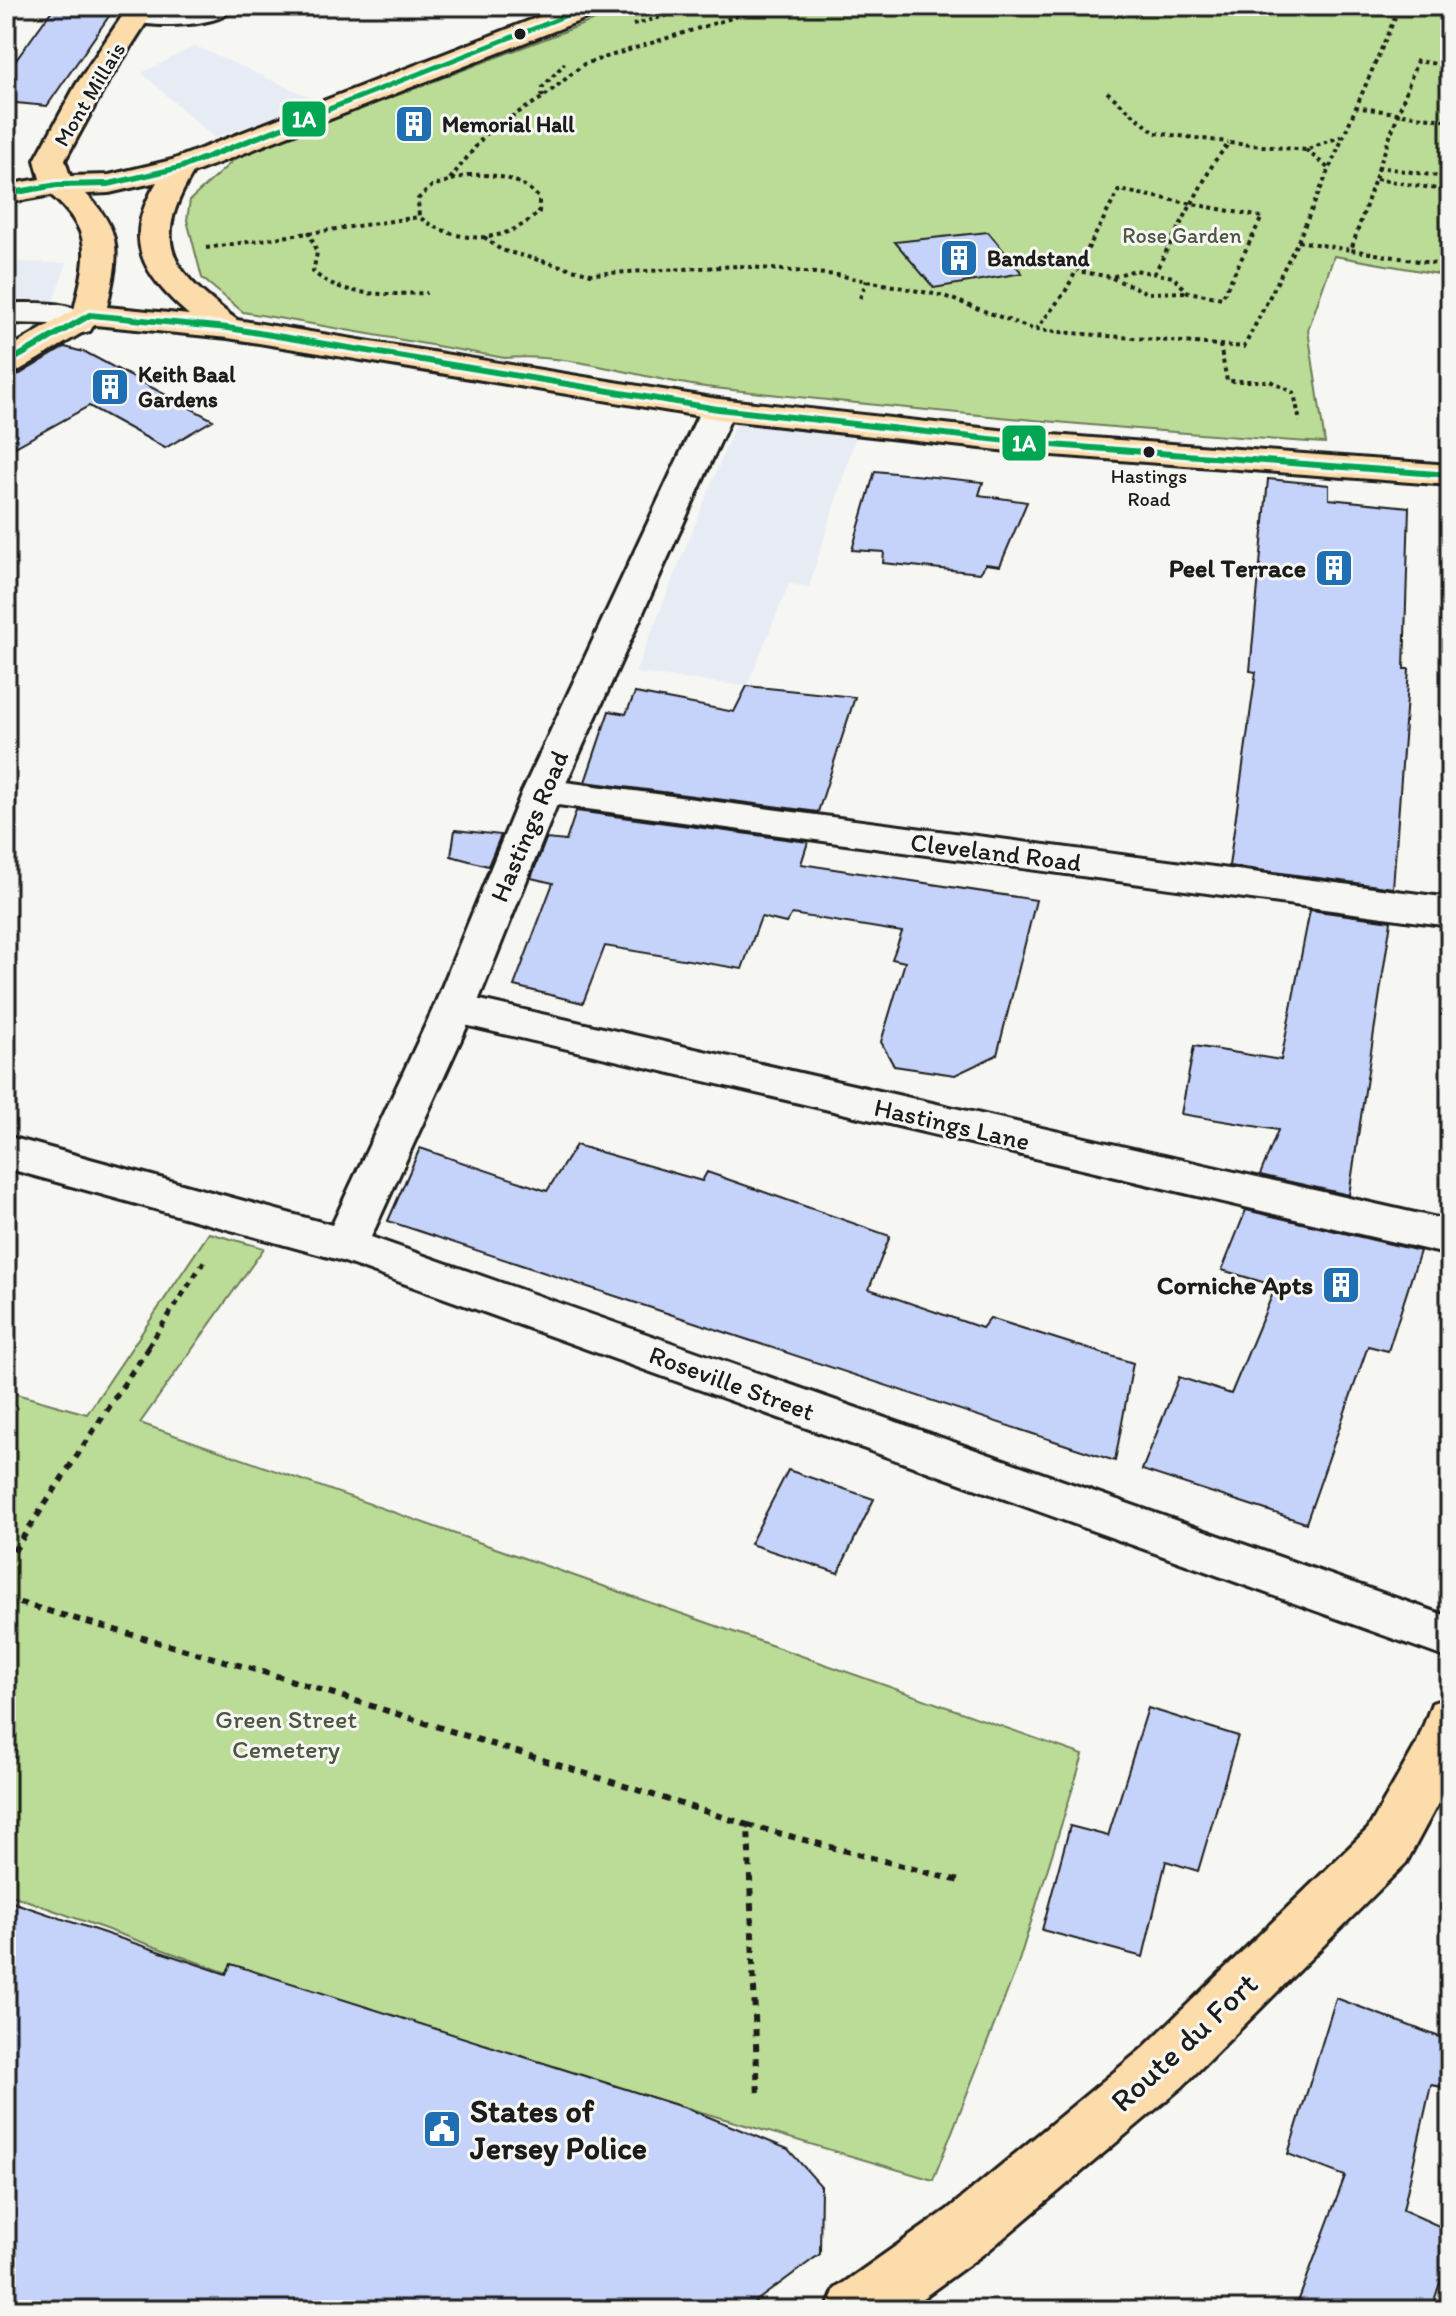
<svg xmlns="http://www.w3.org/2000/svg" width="1456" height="2316" viewBox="0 0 1456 2316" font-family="Itim,sans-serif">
  <rect width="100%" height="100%" fill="#f6f6f2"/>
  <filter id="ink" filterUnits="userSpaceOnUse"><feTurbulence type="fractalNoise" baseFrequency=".0125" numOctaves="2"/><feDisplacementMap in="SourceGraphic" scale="16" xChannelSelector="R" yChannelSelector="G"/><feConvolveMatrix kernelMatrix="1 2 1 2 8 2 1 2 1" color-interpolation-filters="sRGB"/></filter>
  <g filter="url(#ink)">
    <path fill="#e7ecf4" d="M195 46 319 101 214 138 142 73Z
      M6 262 67 263 52 305H6Z
      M736 423 856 436 809 587 789 584 747 686 635 673Z"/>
    <path fill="#bbdc96" stroke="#6c7c59" stroke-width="2" d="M631 6H1450V276L1334 256 1308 330 1325 443C1121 430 918 410 714 388 645 381 575 352 505 358L243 312 202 278 187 220 190 200 238 156Z
      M209 1233 264 1248 140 1423 1083 1755 1017 1967 933 2180 230 1974 6 1893V1391L87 1414Z"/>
    <path fill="#c5d3fa" stroke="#1c1c1c" stroke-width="2" d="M55 6H116L47 106 6 102V74Z
      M988 232 1022 273 934 288 895 242Z
      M65 347 87 353 213 420 165 448 89 406 6 452V377L20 374Z
      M875 471 983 482 979 495 1027 502 1000 566 986 564 980 573 883 563 884 552 852 550Z
      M1268 479 1329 485V499L1409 507 1404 669H1409L1393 888 1229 866 1256 672 1250 671Z
      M747 686 855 697 818 812 585 782 609 711 626 714 635 693 734 712Z
      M576 811 808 842 801 864 1036 900 997 1055 955 1075 894 1066 881 1042 905 962 892 959 902 932 792 914 786 923 761 917 742 969 605 946 583 1003 514 986 553 883 531 878 546 839 566 841Z
      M455 830 501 835 488 866 451 856Z
      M1310 910 1391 921 1349 1195 1260 1175 1278 1130 1181 1114 1194 1046 1281 1060Z
      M576 1145 702 1181 707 1172 890 1236 869 1289 982 1328 990 1318 1133 1363 1115 1461 388 1221 420 1148 547 1191Z
      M1246 1210 1420 1251 1388 1351 1368 1346 1306 1523 1142 1470 1179 1377 1231 1394 1276 1286 1222 1270Z
      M788 1470 874 1499 838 1573 750 1544Z
      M1148 1708 1238 1736 1198 1871 1166 1861 1143 1957 1042 1930 1070 1826 1108 1836Z
      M6 1900 226 1974 231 1964 689 2109 788 2149 821 2186 820 2254 744 2310H6Z
      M1336 1998 1450 2041 1442 2087 1431 2085 1403 2210 1450 2231V2252L1431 2310H1295L1345 2176 1288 2154Z"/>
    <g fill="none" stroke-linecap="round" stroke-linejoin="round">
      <g stroke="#1c1c1c" stroke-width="6">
        <path id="minor" d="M137 6H236C220 29 152 27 127 21L123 15 127 9Z
          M6 303C33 304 77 298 94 324L90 331 78 334 51 324 6 323Z
          M542 779 1450 898V926L528 801 522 792 528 783Z
          M454 994 1450 1221V1255L439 1019 433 1009 439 999Z"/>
      </g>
      <g stroke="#1c1c1c" stroke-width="6">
        <path id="secondary" d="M718 399 730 402 735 409 562 792 475 1009 371 1237 1450 1617V1659L336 1259 6 1168V1136L332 1225 433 1009 522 792 701 409 706 402Z"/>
      </g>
      <g stroke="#1c1c1c" stroke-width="6">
        <path id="primary" d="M129 6H157L106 85 65 160 70 176 109 175 172 160 567 6H606L602 12 193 173C148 247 175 273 237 320L718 399 1026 433 1450 465V485L1026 453 718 419 228 338 95 325 18 371 6 374V350L74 310C86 258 96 234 51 195L6 203V185L40 179 35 160 76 85ZM157 182C121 240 142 274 189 315L107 307C118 257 125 233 86 194L109 193Z"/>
      </g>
      <g stroke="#1c1c1c" stroke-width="6">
        <path id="trunk" d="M1450 1697V1781L1406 1863 1183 2086 989 2250 906 2310H826L835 2289 947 2210 1143 2048 1368 1829 1417 1743 1432 1703Z"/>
      </g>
      <path stroke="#1c1c1c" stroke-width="4" stroke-dasharray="4 4" stroke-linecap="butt" d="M633 25 700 6
        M1450 66 1417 61 1379 167 1450 178
        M1107 92 1155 133 1228 142
        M542 97 543 87 565 63
        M1355 107 1450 121
        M449 119 488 131
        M1306 150 1328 168
        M1379 167 1351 250 1450 266
        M468 175C495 174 520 177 539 198V212C504 245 458 245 419 217L418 199 432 186Z
        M450 179 488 131 542 98 584 64 770 6
        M1376 179 1450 191
        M309 231 317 253 313 272C346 299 387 294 427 293
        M484 237 501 250 591 274 739 266 837 275 944 296 1035 330 1244 347 1298 241 1400 6
        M1298 241 1351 250
        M206 248 419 217
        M1154 274 1214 162 1229 143 1306 150 1342 136
        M1112 278 1148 293 1188 292
        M860 298 867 280
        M1036 330 1065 292 1119 190 1262 217 1222 298 1188 292 1173 277 1135 270 1111 277 1077 271
        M1220 345 1227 381H1270L1294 393 1300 422"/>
      <path stroke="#1c1c1c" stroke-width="5" stroke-dasharray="6 6" stroke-linecap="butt" d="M148 1347 207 1257"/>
      <path stroke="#1c1c1c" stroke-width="6" stroke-dasharray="7 7" stroke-linecap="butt" d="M6 1563 150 1345
        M6 1599 277 1676 748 1825 758 2098
        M748 1825 959 1881"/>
      <use href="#minor" fill="#f6f6f2" fill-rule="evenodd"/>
      <use href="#secondary" fill="#f6f6f2" fill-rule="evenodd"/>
      <use href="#primary" fill="#fddcac" fill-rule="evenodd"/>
      <use href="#trunk" fill="#fddcac" fill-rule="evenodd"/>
      <g stroke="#f6f6f2" stroke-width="6">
        <path id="bus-1" d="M585 6H596L185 169 109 187 57 188 6 197V191L57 182 109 181 179 165Z
          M89 312 228 325 718 406 1026 440 1450 472V478L1026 446 718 412 228 331 91 318 6 367V360Z"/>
      </g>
      <use href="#bus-1" fill="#00a651" fill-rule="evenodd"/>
    </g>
  </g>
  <defs>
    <g id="building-square" transform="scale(2)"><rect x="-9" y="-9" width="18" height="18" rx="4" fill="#1f6fb2" stroke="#f6f6f2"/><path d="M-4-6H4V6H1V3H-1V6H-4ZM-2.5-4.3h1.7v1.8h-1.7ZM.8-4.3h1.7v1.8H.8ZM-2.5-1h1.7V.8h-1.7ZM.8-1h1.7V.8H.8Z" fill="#fff"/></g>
    <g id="civic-square" transform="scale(2)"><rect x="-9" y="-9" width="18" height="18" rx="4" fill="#1f6fb2" stroke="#f6f6f2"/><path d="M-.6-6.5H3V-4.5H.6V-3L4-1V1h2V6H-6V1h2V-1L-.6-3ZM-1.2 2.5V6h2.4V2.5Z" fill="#fff"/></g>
  </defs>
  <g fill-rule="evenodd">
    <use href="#building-square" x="414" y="124"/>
    <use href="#building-square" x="959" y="258"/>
    <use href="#building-square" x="110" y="387"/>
    <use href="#building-square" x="1334" y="568"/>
    <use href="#building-square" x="1341" y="1285"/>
    <use href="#civic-square" x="442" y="2129"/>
  </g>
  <g fill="#1c1c1c" stroke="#f6f6f2" stroke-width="3">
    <circle cx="520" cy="34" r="7"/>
    <circle cx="1149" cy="452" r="7"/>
  </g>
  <g text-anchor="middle" stroke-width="6" stroke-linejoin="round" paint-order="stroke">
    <g font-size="20" fill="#1c1c1c" stroke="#f6f6f2">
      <text x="1149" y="483">Hastings<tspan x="1149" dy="23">Road</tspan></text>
    </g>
    <g font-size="22" fill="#1c1c1c" stroke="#f6f6f2">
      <text transform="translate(89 94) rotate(-59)" y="8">Mont Millais</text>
    </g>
    <g font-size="22" font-weight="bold" fill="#1c1c1c" stroke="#f6f6f2" text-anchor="start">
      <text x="442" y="132">Memorial Hall</text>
      <text x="987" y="266">Bandstand</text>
      <text x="138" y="382">Keith Baal<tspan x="138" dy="25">Gardens</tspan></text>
    </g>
    <g font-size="22" fill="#4c5641" stroke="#f6f6f2">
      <text x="1182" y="243">Rose Garden</text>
    </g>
    <g font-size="26" font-weight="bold" fill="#1c1c1c" stroke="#f6f6f2" text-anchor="end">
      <text x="1306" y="577">Peel Terrace</text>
      <text x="1313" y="1294">Corniche Apts</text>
    </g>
    <g font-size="26" fill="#1c1c1c" stroke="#f6f6f2">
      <text transform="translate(529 826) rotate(-67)" y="9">Hastings Road</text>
      <text transform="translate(996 852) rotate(7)" y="9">Cleveland Road</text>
      <text transform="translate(952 1124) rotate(13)" y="9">Hastings Lane</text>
      <text transform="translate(732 1383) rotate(20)" y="9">Roseville Street</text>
    </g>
    <g font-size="26" fill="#4c5641" stroke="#f6f6f2">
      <text x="286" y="1728">Green Street<tspan x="286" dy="30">Cemetery</tspan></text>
    </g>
    <g font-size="32" fill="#1c1c1c" stroke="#f6f6f2">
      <text transform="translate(1184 2042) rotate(-43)" y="11">Route du Fort</text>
    </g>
    <g font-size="32" font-weight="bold" fill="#1c1c1c" stroke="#f6f6f2" text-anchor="start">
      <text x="470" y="2122">States of<tspan x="470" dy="37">Jersey Police</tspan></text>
    </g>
  </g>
  <g stroke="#f6f6f2" stroke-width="3">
    <rect x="281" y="100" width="46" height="38" rx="8" fill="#00a651"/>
    <rect x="1001" y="424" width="46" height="38" rx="8" fill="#00a651"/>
  </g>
  <g font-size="22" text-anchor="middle" font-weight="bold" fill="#fff">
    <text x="304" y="127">1A</text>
    <text x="1024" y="451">1A</text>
  </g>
  <rect width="1456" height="2316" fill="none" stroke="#f6f6f2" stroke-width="32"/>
  <rect x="16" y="16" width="1424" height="2284" fill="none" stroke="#1c1c1c" stroke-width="3" filter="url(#ink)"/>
</svg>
